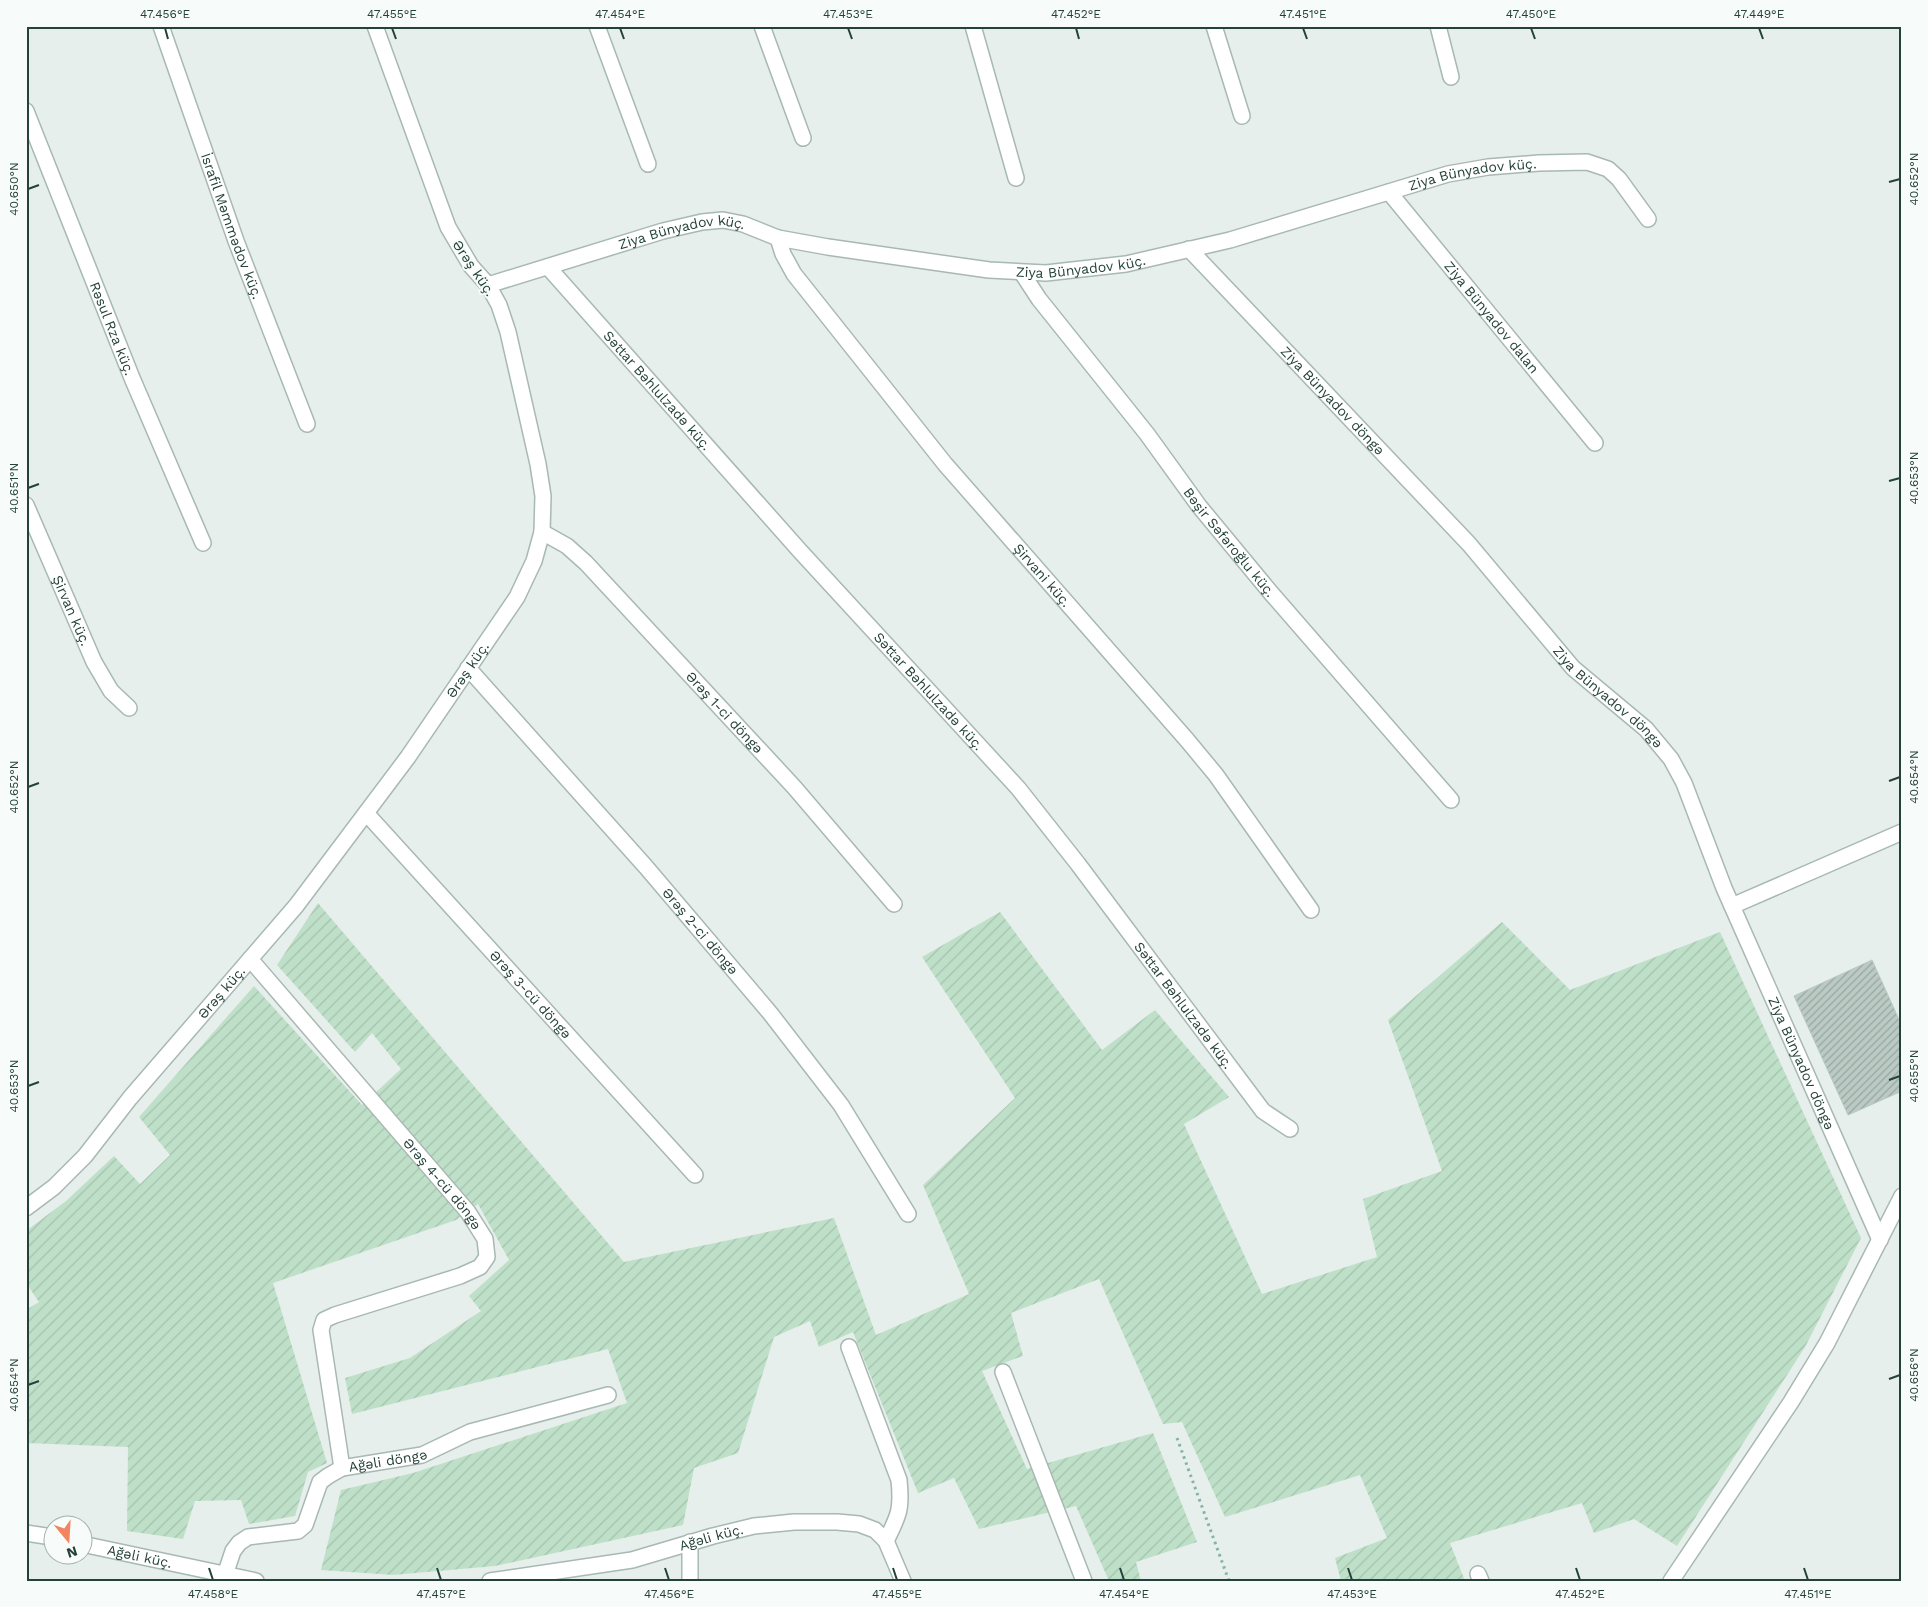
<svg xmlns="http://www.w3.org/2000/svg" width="1928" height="1607" viewBox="0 0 1928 1607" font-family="'Work Sans',sans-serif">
  <defs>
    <pattern id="garden-furrows" width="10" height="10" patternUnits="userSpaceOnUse" patternTransform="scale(1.25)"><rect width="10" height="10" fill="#bfe0c8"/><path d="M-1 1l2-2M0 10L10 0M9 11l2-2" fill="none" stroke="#a4c1ad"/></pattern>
    <pattern id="building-hatch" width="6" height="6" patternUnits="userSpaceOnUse" patternTransform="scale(1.25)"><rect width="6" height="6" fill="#bbcac4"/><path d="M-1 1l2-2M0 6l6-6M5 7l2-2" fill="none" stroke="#98a6a0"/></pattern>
  </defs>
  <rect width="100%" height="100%" fill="#e6efeb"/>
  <path fill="url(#garden-furrows)" d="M318 903 624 1262 834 1218 876 1335 969 1294 923 1185 1015 1098 922 957 1000 912 1102 1050 1155 1010 1229 1097 1184 1124 1262 1294 1377 1257 1363 1199 1442 1171 1388 1020 1502 922 1570 990 1720 932 1861 1238 1805 1347 1677 1546 1634 1519 1594 1533 1582 1503 1450 1543 1465 1581H1341L1335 1558 1387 1538 1360 1475 1225 1517 1182 1422 1163 1424 1099 1279 1011 1313 1023 1356 982 1371 1027 1469 1153 1433 1197 1542 1136 1562 1141 1581H1109L1076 1506 979 1529 954 1478 918 1493 853 1332 819 1347 810 1321 774 1337 738 1453 694 1468 683 1525 495 1566 393 1575 321 1570 341 1490 413 1473 627 1403 608 1349 352 1414 345 1378 410 1358 481 1311 469 1296 509 1260 478 1204 456 1220 273 1283 327 1463 308 1472 295 1516 249 1524 241 1500 195 1501 183 1539 127 1531 128 1447 26 1443V1310L39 1302 26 1283V1231L66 1201 114 1156 140 1184 170 1155 139 1117 254 986 362 1105 401 1069 372 1033 355 1052 277 965Z"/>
  <path fill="url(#building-hatch)" stroke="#b8c9c2" d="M1872 960 1902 1026V1091L1848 1115 1794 996Z"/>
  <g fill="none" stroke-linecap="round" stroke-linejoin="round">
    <g stroke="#a8b8b2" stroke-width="18">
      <g id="street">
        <path id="s1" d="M161 26 236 241 307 424"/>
        <path d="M597 26 648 164"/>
        <path d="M762 26 803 138"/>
        <path d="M973 26 1016 178"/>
        <path d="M1214 26 1242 116"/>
        <path d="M1438 26 1451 77"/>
        <path id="s2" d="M26 111 132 378 203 543"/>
        <path id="s3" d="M1389 192 1595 443"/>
        <path id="s4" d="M778 238 783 254 794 274 945 464 1187 740 1216 775 1311 910"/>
        <path id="s5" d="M1189 249 1469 544 1573 668 1646 729 1671 759 1684 783 1724 888 1880 1240"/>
        <path id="s6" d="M548 267 800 551 1018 788 1078 864 1263 1111 1290 1129"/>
        <path id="s7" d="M1022 273 1039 299 1147 434 1199 506 1271 593 1451 800"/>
        <path id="s8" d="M488 285 663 231 702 222 723 220 743 224 778 238 828 247 989 270 1046 273 1126 264 1230 240 1448 174 1488 167 1539 163 1587 162 1608 169 1619 179 1648 219"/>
        <path id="s9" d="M26 505 94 662 111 691 129 708"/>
        <path id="s10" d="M542 532 567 546 586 563 794 787 894 904"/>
        <path id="s11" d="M468 668 646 867 770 1013 841 1105 908 1214"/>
        <path id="s12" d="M366 813 695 1175"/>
        <path d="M1732 906 1902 832"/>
        <path id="s13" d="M250 959 468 1212 485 1239 487 1257 480 1267 460 1276 335 1315 324 1320 321 1330 342 1468"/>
        <path id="s14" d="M26 1208 54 1187 85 1156 130 1098 296 906 408 757 517 597 534 561 542 532 543 496 538 464 508 332 499 305 488 285 471 266 448 227 375 26"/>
        <path d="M849 1347 899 1480C902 1509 899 1515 886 1541"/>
        <path d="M1003 1372 1084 1581"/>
        <path d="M26 1533 52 1537"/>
        <path id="s15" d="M82 1544 256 1581"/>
        <path d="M1478 1574 1481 1581"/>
        <path id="s16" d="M223 1581 233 1551 239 1543 248 1537 298 1531 305 1525 320 1482 328 1476 342 1468 422 1455 470 1432 608 1395"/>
        <path id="s17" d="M490 1581 632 1560 713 1536 754 1526 794 1522H837L859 1524 875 1530 886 1541 903 1581"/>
        <path d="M690 1581V1542"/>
        <path d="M1671 1581 1791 1402 1827 1343 1902 1196"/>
      </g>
    </g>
    <path stroke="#86b3a5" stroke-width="3" stroke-dasharray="2.5 4" stroke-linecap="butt" d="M1177 1438 1229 1581"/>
    <use href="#street" stroke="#fff" stroke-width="15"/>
  </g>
  <path fill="none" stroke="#24423a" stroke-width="2" d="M165 28 168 39M392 28 396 39M620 28 624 39M848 28 852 39M1076 28 1079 39M1303 28 1307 39M1531 28 1535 39M1759 28 1763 39M1889 182 1900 179M28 189 39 185M1889 481 1900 478M28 488 39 484M1889 781 1900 777M28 787 39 783M1889 1080 1900 1076M28 1086 39 1082M1889 1379 1900 1375M28 1385 39 1381M209 1568 213 1580M437 1568 441 1580M665 1568 669 1580M893 1568 897 1580M1120 1568 1124 1580M1348 1568 1352 1580M1576 1568 1580 1580M1804 1568 1808 1580"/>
  <g text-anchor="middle" stroke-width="4" stroke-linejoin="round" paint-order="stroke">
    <g font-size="14" fill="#24423a" stroke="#f7fbf9">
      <text dy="5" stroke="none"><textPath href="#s8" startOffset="1012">Ziya Bünyadov küç.</textPath></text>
      <text dy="5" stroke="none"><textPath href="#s1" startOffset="212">İsrafil Məmmədov küç.</textPath></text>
      <text dy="5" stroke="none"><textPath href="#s8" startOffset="202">Ziya Bünyadov küç.</textPath></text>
      <text dy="5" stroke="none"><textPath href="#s8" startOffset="608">Ziya Bünyadov küç.</textPath></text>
      <text transform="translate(474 268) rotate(56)" y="5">Ərəş küç.</text>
      <text dy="5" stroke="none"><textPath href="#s3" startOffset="162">Ziya Bünyadov dalan</textPath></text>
      <text dy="5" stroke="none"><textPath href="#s2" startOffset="234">Rəsul Rza küç.</textPath></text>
      <text dy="5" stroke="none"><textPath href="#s6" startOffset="165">Səttar Bəhlulzadə küç.</textPath></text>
      <text dy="5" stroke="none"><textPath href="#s5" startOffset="209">Ziya Bünyadov döngə</textPath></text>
      <text dy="5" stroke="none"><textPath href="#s7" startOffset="340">Bəşir Səfəroğlu küç.</textPath></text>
      <text dy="5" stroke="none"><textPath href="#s4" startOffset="430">Şirvani küç.</textPath></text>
      <text dy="5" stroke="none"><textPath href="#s9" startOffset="115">Şirvan küç.</textPath></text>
      <text dy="5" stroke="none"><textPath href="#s14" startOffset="698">Ərəş küç.</textPath></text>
      <text dy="5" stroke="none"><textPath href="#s6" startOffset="570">Səttar Bəhlulzadə küç.</textPath></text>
      <text dy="5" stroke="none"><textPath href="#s5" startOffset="614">Ziya Bünyadov döngə</textPath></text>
      <text dy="5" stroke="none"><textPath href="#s10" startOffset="258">Ərəş 1-ci döngə</textPath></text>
      <text dy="5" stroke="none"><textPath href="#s11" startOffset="351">Ərəş 2-ci döngə</textPath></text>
      <text dy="5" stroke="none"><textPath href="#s14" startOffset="292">Ərəş küç.</textPath></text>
      <text dy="5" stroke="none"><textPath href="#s12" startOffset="245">Ərəş 3-cü döngə</textPath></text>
      <text dy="5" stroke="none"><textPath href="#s6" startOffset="975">Səttar Bəhlulzadə küç.</textPath></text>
      <text dy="5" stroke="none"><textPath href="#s5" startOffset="1034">Ziya Bünyadov döngə</textPath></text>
      <text dy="5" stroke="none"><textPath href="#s13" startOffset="296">Ərəş 4-cü döngə</textPath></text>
      <text dy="5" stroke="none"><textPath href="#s16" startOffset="230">Ağəli döngə</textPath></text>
      <text dy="5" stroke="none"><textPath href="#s17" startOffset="226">Ağəli küç.</textPath></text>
      <text dy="5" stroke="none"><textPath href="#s15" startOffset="59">Ağəli küç.</textPath></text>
    </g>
  </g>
  <rect width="1928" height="1607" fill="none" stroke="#f7fbf9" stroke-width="55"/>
  <g transform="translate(68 1540) rotate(162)"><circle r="24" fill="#f7fbf9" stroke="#a3b1ad"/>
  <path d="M0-4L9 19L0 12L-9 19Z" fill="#f4845f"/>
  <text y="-8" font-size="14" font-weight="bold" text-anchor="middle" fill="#24423a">N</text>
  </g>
  <rect x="28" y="28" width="1872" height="1552" fill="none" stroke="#24423a" stroke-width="2"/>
  <g font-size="12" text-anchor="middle" fill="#24423a">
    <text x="165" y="18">47.456°E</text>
    <text x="392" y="18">47.455°E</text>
    <text x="620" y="18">47.454°E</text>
    <text x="848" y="18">47.453°E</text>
    <text x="1076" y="18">47.452°E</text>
    <text x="1303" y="18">47.451°E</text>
    <text x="1531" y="18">47.450°E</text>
    <text x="1759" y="18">47.449°E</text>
    <text transform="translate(1914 179) rotate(-90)" y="4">40.652°N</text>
    <text transform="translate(14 189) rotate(-90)" y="4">40.650°N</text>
    <text transform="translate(1914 478) rotate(-90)" y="4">40.653°N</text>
    <text transform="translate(14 488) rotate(-90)" y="4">40.651°N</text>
    <text transform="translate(1914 777) rotate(-90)" y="4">40.654°N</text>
    <text transform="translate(14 787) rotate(-90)" y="4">40.652°N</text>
    <text transform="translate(1914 1076) rotate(-90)" y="4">40.655°N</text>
    <text transform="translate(14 1086) rotate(-90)" y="4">40.653°N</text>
    <text transform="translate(1914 1375) rotate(-90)" y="4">40.656°N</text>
    <text transform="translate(14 1385) rotate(-90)" y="4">40.654°N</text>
    <text x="213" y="1598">47.458°E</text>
    <text x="441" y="1598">47.457°E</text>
    <text x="669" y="1598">47.456°E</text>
    <text x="897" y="1598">47.455°E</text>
    <text x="1124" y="1598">47.454°E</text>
    <text x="1352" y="1598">47.453°E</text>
    <text x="1580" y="1598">47.452°E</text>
    <text x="1808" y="1598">47.451°E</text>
  </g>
</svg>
